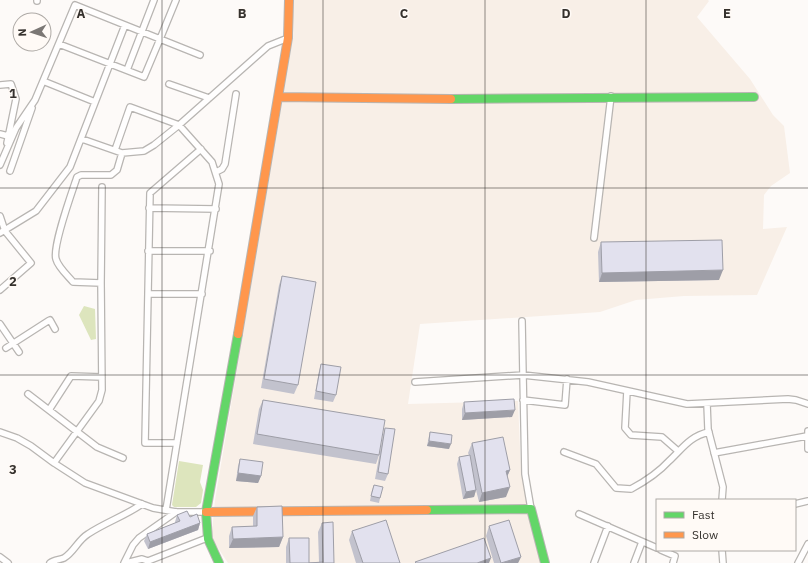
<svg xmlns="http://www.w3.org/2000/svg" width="808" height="563" viewBox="0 0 808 563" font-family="'IBM Plex Sans',sans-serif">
  <rect width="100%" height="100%" fill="#fdfaf8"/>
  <path fill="#f8efe7" d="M292 0H708L709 1 697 17 750 79 773 115 784 126 790 173 771 186 764 195 763 229 787 227 757 295 684 296 636 300 600 312 420 324 408 404 518 401 521 472 530 521 541 563H228L214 542 212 532 215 500 294 33Z"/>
  <path fill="#dde5bd" d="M84 306 95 309 96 339 91 340 79 315Z
    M179 461 203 465 200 482 203 490 201 503 196 507H174L172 505Z"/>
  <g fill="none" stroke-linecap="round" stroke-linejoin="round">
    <g stroke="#b8b5b2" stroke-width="8">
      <path id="street" d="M37 1V0
        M59 44 144 77 160 39 200 55
        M127 70 154 0
        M43 81 95 102
        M169 84 209 98
        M0 85 11 84 16 99 7 143
        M0 134 8 136
        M82 139 122 153 144 151 154 145 179 125 268 46 288 38
        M115 150 130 107 179 125 212 162 219 184 166 510
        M0 165 16 128 35 100 75 5 160 39 176 0
        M10 171 32 108
        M216 172 222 169 225 164 236 94
        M149 208 216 209
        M0 216 5 231 31 263 0 290
        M0 233 36 211 70 167 125 25
        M594 238 611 96
        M148 251H210
        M101 283 73 282C68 276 58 267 56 259 52 247 72 192 77 177L81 175H111L117 170 122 153
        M148 294H202
        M0 324 19 352
        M6 348 48 321 50 320 55 329
        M415 382 523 375 522 321
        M627 391 625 428 631 435 662 437 678 451
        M28 394 97 447 123 458
        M523 400 565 405 567 379
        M707 404 708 429 723 487 722 500
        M49 410 71 376 102 377
        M808 431V449
        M0 432 17 438 31 446 54 463 85 483 153 508 176 512H206
        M177 443H145L150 193 201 149
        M564 452 596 464 616 488 631 489C644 482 659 472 669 461 682 449 690 436 709 432
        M714 453 807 436
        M54 463 99 401 102 390 101 283 102 187
        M795 504 808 501
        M531 509 525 474 523 375 588 382 687 404 788 399 796 400 808 404
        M579 514 657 548
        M661 550 675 556 673 563
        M722 550 723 563
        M0 557 8 563
        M50 563C54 560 59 560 64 558 74 552 78 540 88 534 106 522 125 516 142 504
        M124 563 133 545 139 538 176 512
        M126 563 142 559 148 561 207 538
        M594 563 608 526
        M634 563 642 542
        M798 563 808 544"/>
    </g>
    <g stroke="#b8b5b2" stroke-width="10">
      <path id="fast" d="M451 99 754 97
        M427 510 531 509 545 563
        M219 563 208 539 206 512 238 334"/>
    </g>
    <g stroke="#b8b5b2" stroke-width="10">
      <path id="slow" d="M278 97 451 99
        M238 334 288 38 289 0
        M206 512 427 510"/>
    </g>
    <use href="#street" stroke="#fffefe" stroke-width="5.5"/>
    <use href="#fast" stroke="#63d668" stroke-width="8"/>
    <use href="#slow" stroke="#ff974d" stroke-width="8"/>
  </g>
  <path fill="#c2c2cd" d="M601 242 719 280 599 282 598 252Z
    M282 276 298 385 294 394 261 388 279 285Z
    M321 364 336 395 333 402 314 399 319 371Z
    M263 400 379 455 376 464 253 444 259 409Z
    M464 402 512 417 462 420V409Z
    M385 428 388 474 385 481 375 479 383 435Z
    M430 432 449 449 427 446 429 436Z
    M472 443 510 470 507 477 506 497 479 502 476 490 474 497 463 499 457 464 459 457 469 455 468 453Z
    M240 459 261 476 258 483 236 481 238 466Z
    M374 485 380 498 379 503 370 501 372 490Z
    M257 507 283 537 279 547 229 548V536L232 527 253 526V516Z
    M177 515 190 517 200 523 198 530 148 549 144 541 147 534 175 523V522Z
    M322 523 334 563H286V547L289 538 309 563 319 562 318 532Z
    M489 526 521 557 518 563H494L486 536Z
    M352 531 400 563H356L349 540Z"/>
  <path fill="#9e9ea7" d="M723 270 719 280 599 282 602 273Z
    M515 410 512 417 462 420 465 413Z
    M429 441 451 444 449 449 427 446Z
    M510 470 506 479V471Z
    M238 473 261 476 258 483 236 481Z
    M510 487 506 497 479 502 482 493Z
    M476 490 474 497 463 499 466 492Z
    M200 523 198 530 148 549 150 542Z
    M283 537 279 547 229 548 233 539Z
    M521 557 518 563H502Z
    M491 558 489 563H477Z"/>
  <path fill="#e2e1ee" stroke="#9e9ea7" d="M722 240 723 270 602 273 601 242Z
    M282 276 316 282 298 385 264 379Z
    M321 364 341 367 336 395 316 391Z
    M514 399 515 410 465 413 464 402Z
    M263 400 385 420 379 455 257 434Z
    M385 428 395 429 388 474 378 472Z
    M430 432 452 435 451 444 429 441Z
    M503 437 510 470 506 471 510 487 482 493 472 443Z
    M470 455 476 490 466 492 459 457Z
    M240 459 263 462 261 476 238 473Z
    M374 485 383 487 380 498 371 496Z
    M282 506 283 537 233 539 232 527 257 526V507Z
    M187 511 190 517 197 514 200 523 150 542 147 534 180 521 177 515Z
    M386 520 400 563H363L352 531Z
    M509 520 521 557 501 563 489 526Z
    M333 522 334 563H290L289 538H309V563L323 562 322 523Z
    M484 538 491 558 477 563H416L415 562Z"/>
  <path fill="none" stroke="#35312d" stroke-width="1" stroke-opacity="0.55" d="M162 0V563M323 0V563M485 0V563M646 0V563M0 188H808M0 375H808"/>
  <g font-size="13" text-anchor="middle" font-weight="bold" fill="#35312d" stroke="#fffaf6" stroke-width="3" stroke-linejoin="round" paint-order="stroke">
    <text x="81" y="18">A</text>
    <text x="242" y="18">B</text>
    <text x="404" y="18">C</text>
    <text x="566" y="18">D</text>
    <text x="727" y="18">E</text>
    <text x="13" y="98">1</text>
    <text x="13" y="286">2</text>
    <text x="13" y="474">3</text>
  </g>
  <rect x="656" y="499" width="140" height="52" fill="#fffaf6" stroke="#aeaaa6"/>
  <rect x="664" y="512" width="20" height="6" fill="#63d668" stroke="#aeaaa6"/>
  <text x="692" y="519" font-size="12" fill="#35312d">Fast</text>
  <rect x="664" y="532" width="20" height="6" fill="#ff974d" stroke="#aeaaa6"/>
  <text x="692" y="539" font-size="12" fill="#35312d">Slow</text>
  <g transform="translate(32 32) rotate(267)"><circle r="19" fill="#fffaf6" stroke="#aeaaa6"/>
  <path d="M0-3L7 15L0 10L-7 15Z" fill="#7b7774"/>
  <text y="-6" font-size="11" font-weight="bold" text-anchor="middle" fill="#35312d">N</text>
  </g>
</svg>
